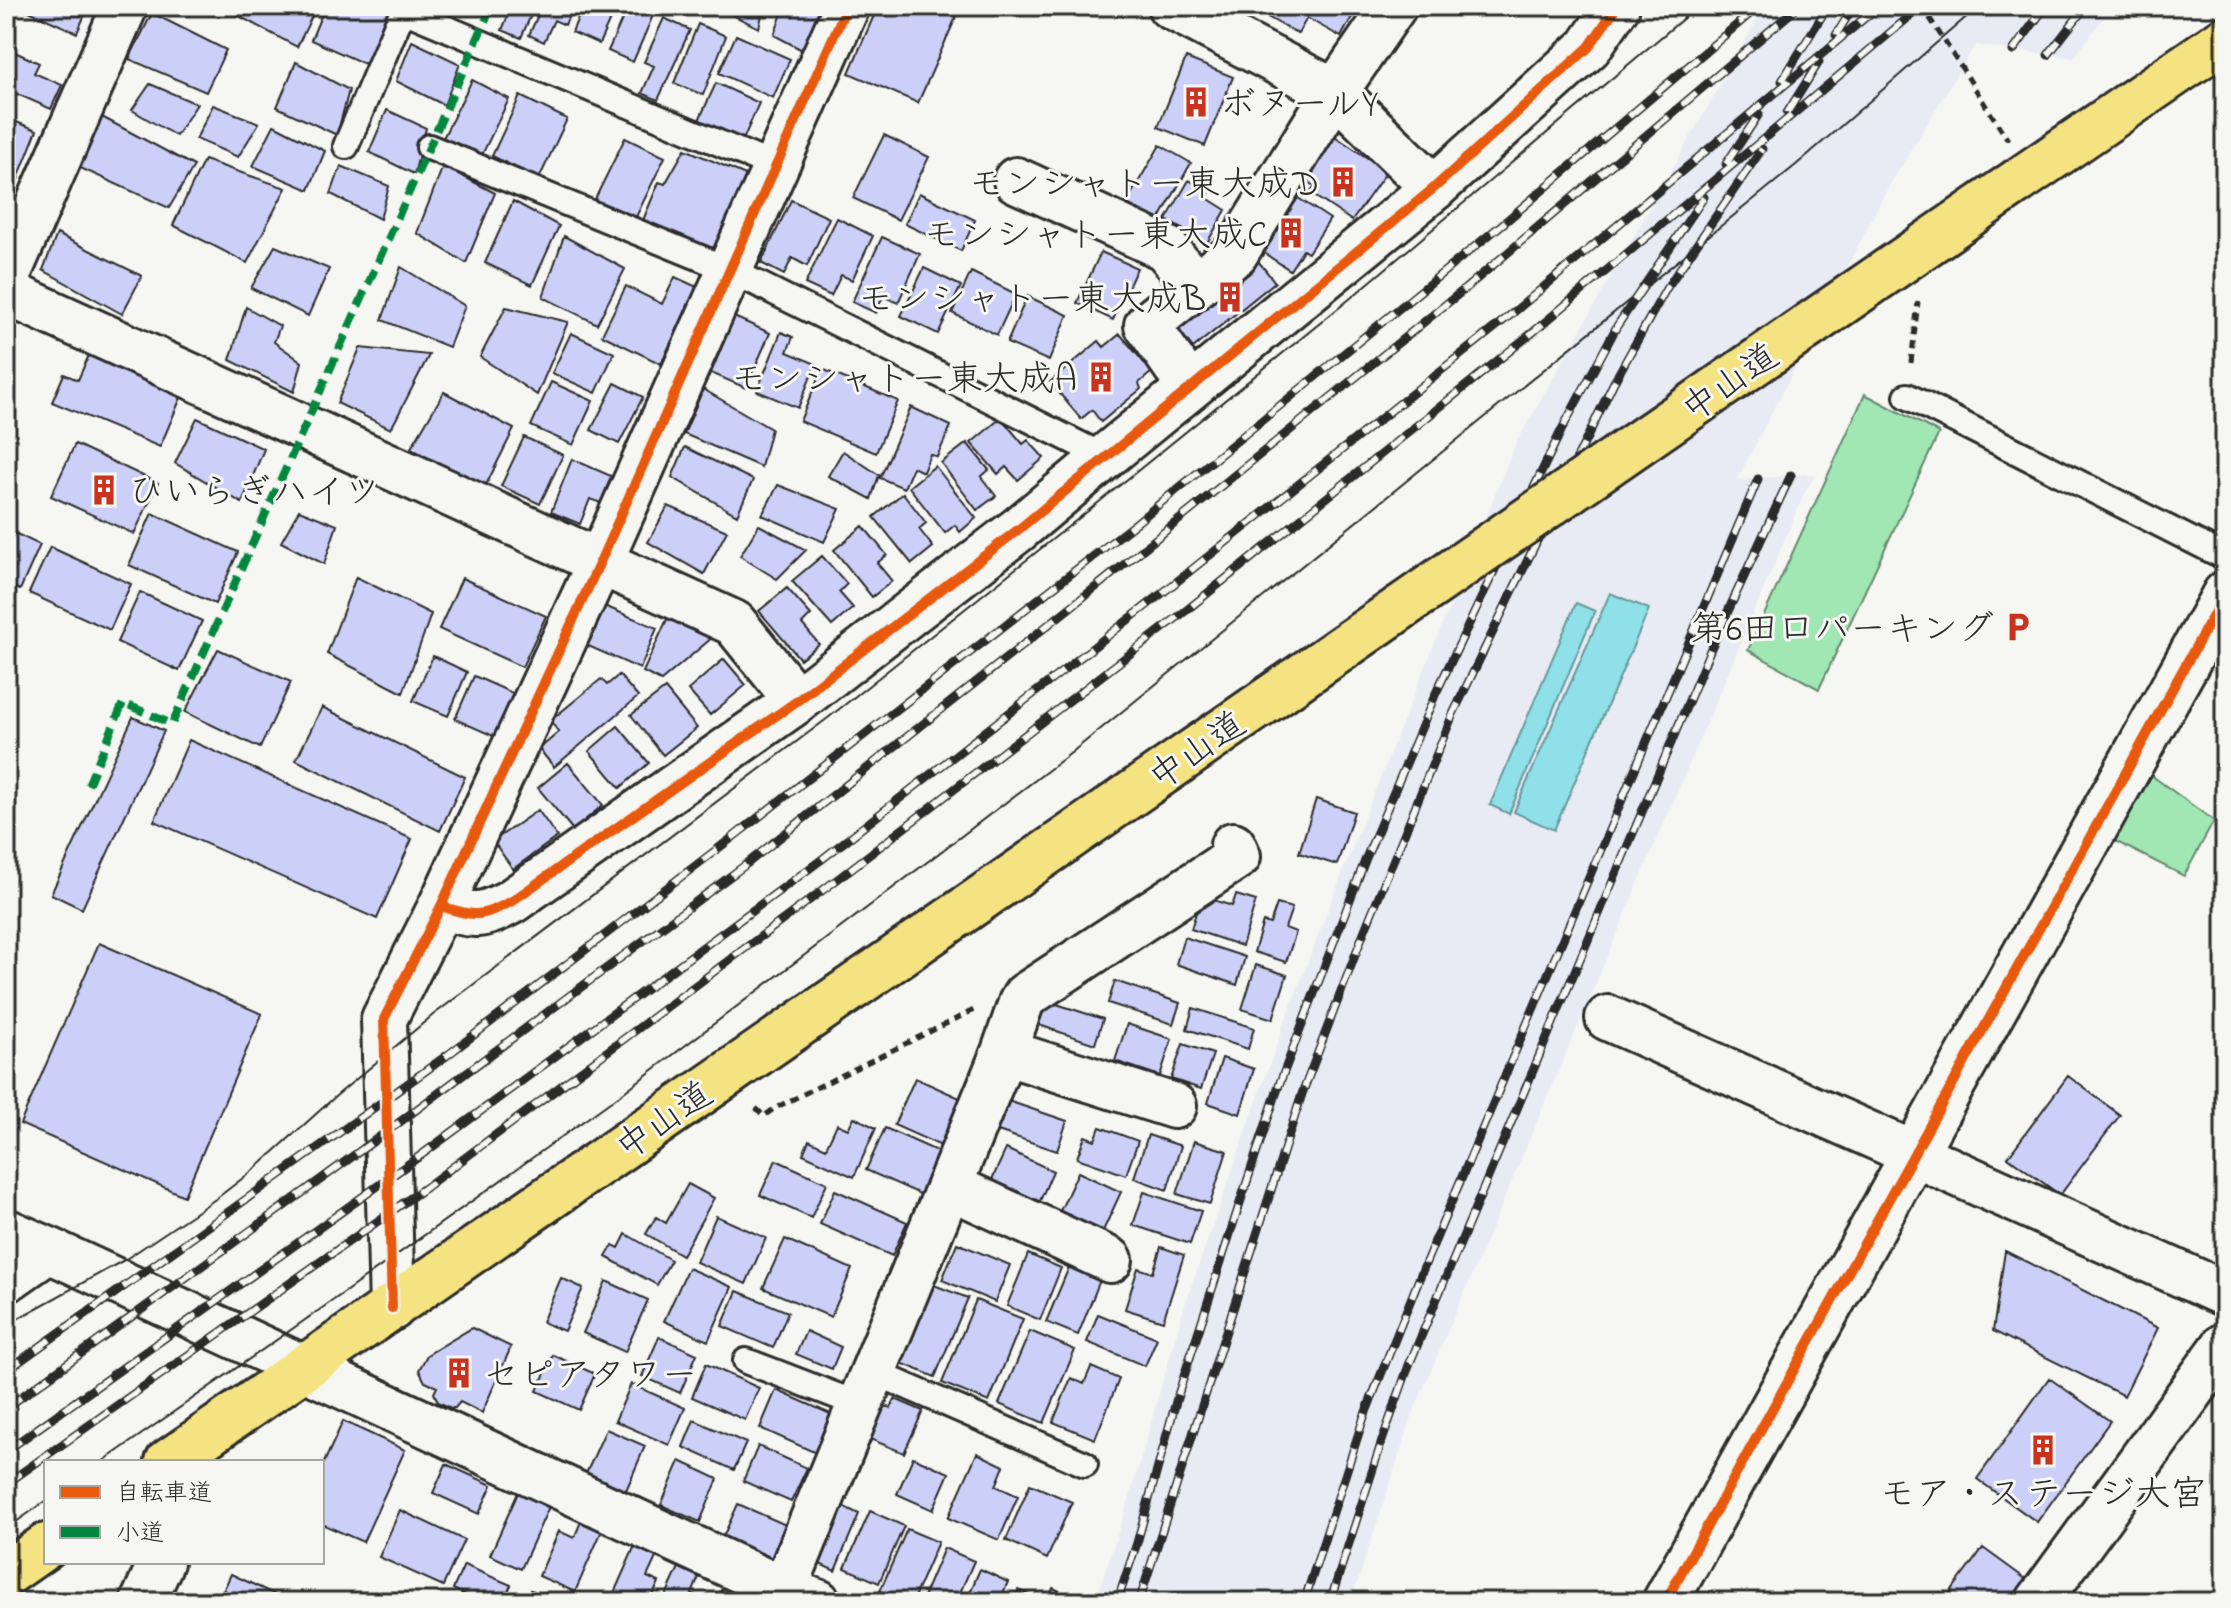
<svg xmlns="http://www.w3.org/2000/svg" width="2231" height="1608" viewBox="0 0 2231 1608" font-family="'Indie Flower','Klee One',sans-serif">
  <rect width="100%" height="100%" fill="#f6f6f2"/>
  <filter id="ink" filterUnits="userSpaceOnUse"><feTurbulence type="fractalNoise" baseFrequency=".0125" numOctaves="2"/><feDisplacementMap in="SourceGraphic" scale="16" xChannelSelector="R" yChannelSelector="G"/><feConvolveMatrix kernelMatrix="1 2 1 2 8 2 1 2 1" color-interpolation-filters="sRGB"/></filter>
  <g filter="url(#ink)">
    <path fill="#e9ebf4" d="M1765 6H2112L2074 58 1975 45 1889 186 1737 480 1810 474 1815 476 1805 492 1413 1413 1351 1602H1095L1127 1506 1184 1307 1285 1021 1358 833 1515 445Z"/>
    <path fill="#a0e7b4" stroke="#668970" stroke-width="2" d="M1865 394 1939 433 1819 689 1748 650Z
      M2144 770 2214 821 2184 876 2111 839Z"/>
    <path fill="#8fe0e8" stroke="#67989c" stroke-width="2" d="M1610 593 1649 609 1554 830 1514 812Z
      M1576 603 1595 611 1509 814 1490 805Z"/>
    <path fill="#ccd0f9" stroke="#2b2b2b" stroke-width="2" d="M18 6H78L87 10 77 33Z
      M220 6H302L314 12 297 47Z
      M325 6H380L391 12 365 64 311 40Z
      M512 6H535L521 38 502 30Z
      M542 6H573L565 25 554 20 544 42 529 35Z
      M583 6H616L599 44 572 32Z
      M628 6H657L633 62 608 51Z
      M716 6H764L759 28 716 7Z
      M785 6H827L806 52 774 35Z
      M878 6H961L918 103 849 73Z
      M1248 6H1358L1341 37 1307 18 1298 34Z
      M152 13 226 50 206 92 129 59Z
      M664 18 690 30 658 100 642 93 654 66 644 62Z
      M698 24 726 36 703 95 674 83Z
      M736 35 790 59 773 98 719 73Z
      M412 41 460 64 444 105 396 81Z
      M6 48 39 63 34 73 62 85 51 109 6 89Z
      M1186 58 1233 77 1205 146 1158 127Z
      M296 62 349 90 337 135 277 107Z
      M472 80 509 99 481 157 443 138Z
      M716 83 759 103 743 140 699 120Z
      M150 84 197 104 176 136 132 110Z
      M520 96 567 119 539 179 492 156Z
      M213 105 259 123 238 157 196 139Z
      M387 110 426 128 414 174 369 152Z
      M100 116 194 166 169 208 76 166Z
      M6 118 37 130 17 181 6 176Z
      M274 125 325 151 309 190 253 166Z
      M1330 133 1387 171 1352 221 1310 193 1315 187 1301 177Z
      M884 135 929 157 898 220 853 198Z
      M625 138 665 157 633 223 593 203Z
      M1160 145 1191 163 1158 222 1126 203Z
      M685 149 748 176 712 255 641 225 659 182 665 184Z
      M204 160 286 188 247 263 173 225Z
      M341 166 389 186 380 219 331 194Z
      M443 166 495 193 466 263 417 233Z
      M1189 180 1210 192 1207 198 1226 210 1207 243 1166 220Z
      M1289 192 1330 219 1308 253 1303 250 1290 270 1253 246Z
      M919 193 975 220 961 251 905 224Z
      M791 200 829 218 807 266 792 258 784 275 761 263Z
      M513 201 559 226 532 285 485 263Z
      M837 218 873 236 852 280 841 275 831 296 805 284Z
      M57 234 142 276 122 314 43 270Z
      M564 236 625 269 597 324 543 297Z
      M882 237 920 254 898 303 883 296 876 313 852 302Z
      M275 246 329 269 308 316 251 288Z
      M1101 252 1137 268 1113 320 1077 303Z
      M1254 256 1275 282 1193 348 1177 328Z
      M401 267 465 306 449 347 382 320Z
      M924 268 961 286 938 334 901 316Z
      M971 272 1016 294 997 335 952 313Z
      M675 277 697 287 661 364 602 335 626 286 662 304Z
      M1027 296 1068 315 1049 361 1007 343Z
      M246 307 280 326 274 342 302 362 294 392 230 360Z
      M506 307 568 322 537 395 480 357Z
      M734 317 770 333 746 388 711 373Z
      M781 332 793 337 787 352 816 364 798 408 757 391Z
      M571 333 614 353 596 393 552 373Z
      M1120 334 1152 372 1139 383 1141 389 1101 422 1092 410 1081 419 1050 382 1099 341 1104 347Z
      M360 348 429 355 391 429 337 403Z
      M89 355 182 395 160 447 52 402 64 374 78 380Z
      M822 369 898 401 876 453 800 421Z
      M551 382 593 401 573 445 531 426Z
      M615 383 643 397 619 444 591 430Z
      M703 389 771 429 761 467 684 434Z
      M444 392 514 429 484 489 411 448Z
      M911 407 951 426 937 457 930 454 923 472 913 467 904 488 880 478Z
      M197 418 264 449 242 503 175 463Z
      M1001 418 1023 444 1028 440 1044 458 1018 480 1006 467 998 474 971 443Z
      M524 437 563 455 540 504 501 486Z
      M967 443 989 470 981 477 996 496 977 510 941 463Z
      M75 444 158 483 134 534 51 496Z
      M685 447 753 480 737 515 672 477Z
      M843 451 879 475 871 499 828 476Z
      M572 459 611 476 601 503 590 499 580 524 551 512Z
      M935 466 976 518 960 532 955 525 945 533 909 487Z
      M778 485 840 509 824 542 762 515Z
      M903 493 926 523 919 529 933 547 912 564 874 517Z
      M668 506 727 531 704 574 648 542Z
      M299 510 337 525 324 564 281 542Z
      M152 513 238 552 215 604 129 565Z
      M759 525 806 550 777 579 740 556Z
      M863 526 887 555 877 563 892 581 872 597 834 550Z
      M6 529 40 545 20 590 6 584Z
      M50 547 131 584 110 630 29 593Z
      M822 556 847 584 839 592 853 608 832 626 792 581Z
      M356 577 431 614 403 693 327 654Z
      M462 578 546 616 522 667 439 629Z
      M787 588 811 615 802 624 819 644 800 659 759 611Z
      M140 592 202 621 179 671 117 642Z
      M602 605 657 628 640 669 586 645Z
      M668 617 713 637 661 681 643 672Z
      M218 649 291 682 260 748 185 712Z
      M433 656 467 672 448 716 413 701Z
      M724 659 746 685 710 715 688 690Z
      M619 675 638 697 554 767 539 749 559 732 550 721 601 679 607 685Z
      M474 676 517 695 498 738 455 719Z
      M665 689 697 728 663 755 631 715Z
      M322 707 465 777 440 831 296 760Z
      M133 717 164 731 82 909 51 894Z
      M618 726 649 763 620 788 589 751Z
      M189 740 412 839 377 919 154 821Z
      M568 763 603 805 573 830 538 788Z
      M1316 799 1354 812 1337 865 1299 853Z
      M538 810 557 837 513 869 493 841Z
      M1236 895 1256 901 1242 946 1191 929 1201 896 1232 906Z
      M1277 904 1292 908 1285 928 1296 932 1286 962 1254 952 1263 922 1270 924Z
      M1184 937 1245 957 1237 985 1176 964Z
      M99 943 262 1014 184 1196 20 1124Z
      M1256 965 1287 975 1273 1019 1242 1009Z
      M1115 981 1180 1003 1173 1024 1108 1003Z
      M1044 1000 1103 1019 1095 1044 1036 1024Z
      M1193 1008 1254 1028 1248 1049 1187 1029Z
      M1127 1024 1172 1039 1160 1076 1115 1061Z
      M1183 1044 1213 1054 1201 1089 1171 1079Z
      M1222 1058 1254 1069 1240 1114 1208 1103Z
      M2068 1076 2120 1115 2060 1195 2008 1157Z
      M915 1078 962 1099 941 1146 894 1125Z
      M1005 1100 1067 1121 1057 1151 995 1130Z
      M854 1117 876 1128 854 1177 803 1154 809 1140 826 1148 837 1124 848 1129Z
      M1100 1127 1138 1141 1126 1175 1077 1158 1085 1136 1095 1140Z
      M885 1128 941 1153 922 1195 866 1170Z
      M1148 1135 1181 1146 1167 1190 1134 1178Z
      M1194 1141 1227 1151 1210 1204 1177 1194Z
      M1006 1149 1053 1171 1037 1208 989 1186Z
      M776 1160 827 1183 811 1218 760 1195Z
      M1078 1172 1121 1192 1103 1231 1060 1211Z
      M688 1184 714 1198 682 1255 646 1234 656 1217 666 1223Z
      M835 1190 907 1222 892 1256 820 1224Z
      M1144 1192 1201 1211 1190 1244 1133 1225Z
      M716 1216 766 1238 746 1284 696 1262Z
      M626 1234 671 1260 657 1285 606 1257 613 1245 619 1248Z
      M785 1239 852 1269 831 1317 763 1288Z
      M957 1243 1010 1265 995 1302 942 1280Z
      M1161 1247 1184 1255 1163 1321 1125 1309 1138 1268 1153 1273Z
      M2005 1251 2158 1328 2124 1396 1993 1331Z
      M1028 1254 1061 1268 1040 1320 1007 1306Z
      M1069 1267 1100 1280 1078 1335 1046 1322Z
      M688 1268 732 1287 708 1341 664 1321Z
      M561 1278 583 1288 564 1331 542 1322Z
      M606 1281 648 1300 625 1352 583 1333Z
      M926 1282 968 1298 935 1377 894 1360Z
      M737 1291 788 1312 773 1348 722 1326Z
      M976 1300 1023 1319 989 1402 942 1383Z
      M1098 1314 1157 1338 1145 1366 1087 1342Z
      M472 1328 511 1347 482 1413 460 1402 455 1408H451L438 1402 434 1393 437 1387 425 1382 419 1370 427 1355Z
      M806 1331 841 1347 832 1369 796 1354Z
      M1030 1331 1075 1350 1044 1423 999 1404Z
      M659 1337 697 1354 680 1393 642 1376Z
      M553 1355 595 1374 579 1410 537 1391Z
      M706 1364 759 1388 745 1420 692 1397Z
      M1091 1367 1119 1379 1095 1439 1053 1422 1071 1378 1084 1384Z
      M2049 1378 2110 1421 2037 1522 1977 1479Z
      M631 1384 685 1408 669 1445 615 1421Z
      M776 1390 833 1415 816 1453 760 1428Z
      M895 1399 923 1411 904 1453 870 1439 885 1406 891 1408Z
      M694 1420 746 1443 734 1470 683 1447Z
      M343 1421 405 1450 363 1542 322 1524V1467Z
      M606 1429 645 1446 625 1493 585 1476Z
      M758 1446 807 1468 791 1502 743 1481Z
      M977 1453 1004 1466 996 1486 1018 1496 999 1540 948 1518Z
      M913 1457 949 1473 933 1510 897 1494Z
      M680 1461 718 1479 700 1522 661 1505Z
      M446 1464 492 1485 479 1514 433 1493Z
      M1030 1484 1072 1502 1047 1559 1006 1540Z
      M521 1486 552 1500 521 1569 490 1555Z
      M836 1503 859 1514 835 1571 811 1560Z
      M738 1504 786 1525 772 1558 723 1537Z
      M400 1510 464 1540 443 1586 379 1557Z
      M870 1511 904 1526 879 1583 845 1568Z
      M583 1517 604 1526 575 1592 539 1576 559 1531 574 1538Z
      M907 1529 938 1542 912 1602H906L880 1591Z
      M637 1541 659 1551 647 1577 659 1582 650 1602H610Z
      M944 1548 974 1561 956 1602H921Z
      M1983 1548 2027 1580 2011 1602H1943Z
      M681 1563 701 1572 692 1594 703 1599 701 1602H663Z
      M464 1565 511 1585 503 1602H480L453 1589Z
      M980 1569 1008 1582 999 1602H966Z
      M231 1574 291 1602H218Z
      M1053 1588 1084 1602H1048Z
      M531 1590 558 1602H525Z
      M721 1590 746 1602H716Z
      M1018 1590 1042 1601V1602H1013Z"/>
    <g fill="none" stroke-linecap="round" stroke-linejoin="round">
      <g stroke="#2b2b2b" stroke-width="30">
        <path id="service" d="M346 146 403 10 776 167
          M429 147 730 270 1105 457
          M1907 396 2225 557
          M746 1361 860 1405
          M874 1372 1085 1464"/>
      </g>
      <g stroke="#2b2b2b" stroke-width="50">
        <path id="minor" d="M1170 6 1335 92 1434 188
          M1016 180 1165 248 1196 285
          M6 279 125 6
          M6 292 734 623 797 701
          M1190 387 1147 325 1235 254 1335 92 1394 6
          M1105 457 1434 188 1589 47 1617 6
          M1608 1018 1914 1154
          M1004 1052 1174 1106
          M949 1186 1110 1260
          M6 1231 49 1250 6 1280
          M49 1250 784 1590 818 1602
          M392 1308 384 1019 441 906 600 562 847 6
          M143 1602 161 1562
          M779 1602 1004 1052 1021 1003 1025 996 1238 856 1233 845
          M1665 1602 2225 594"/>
      </g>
      <g stroke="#2b2b2b" stroke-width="50">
        <path id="tertiary" d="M441 906C474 917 481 918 512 901L797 701 1019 529 1105 457
          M1914 1154 2225 1294
          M2038 1602 2225 1345"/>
      </g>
      <g stroke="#2b2b2b" stroke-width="50">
        <path id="trunk" d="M2018 181 2225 39
          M168 1462 1423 592
          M6 1574 46 1546"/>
      </g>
      <path stroke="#2b2b2b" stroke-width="5" stroke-dasharray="8 6" stroke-linecap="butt" d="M1911 363 1918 302
        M756 1108 764 1116 775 1108 974 1010"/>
      <use href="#service" stroke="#f6f6f2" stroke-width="24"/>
      <use href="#minor" stroke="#f6f6f2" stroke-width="44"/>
      <use href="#tertiary" stroke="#f6f6f2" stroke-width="44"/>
      <use href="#trunk" stroke="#f5e382" stroke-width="44"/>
      <path stroke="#2b2b2b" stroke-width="2" d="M6 1325 126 1259 217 1198 256 1168 336 1096 433 1015 828 718 1088 511 1346 302 1698 6
        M102 1462 345 1292 624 1092 1071 753 1796 165 1979 6
        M6 1529 46 1501"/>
      <g stroke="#2b2b2b" stroke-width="9">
        <path id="rail" d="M1836 35 1854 6
          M2013 51 2046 6
          M2048 55 2086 6
          M1782 81 1828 6
          M1787 113 1819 62
          M1726 164 1759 114
          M6 1371 449 1054 737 834 1136 523 1505 222 1759 6
          M6 1408 393 1127 744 866 1106 579 1466 288 1799 6
          M6 1451 424 1153 821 860 1160 595 1508 317 1879 6
          M6 1484 426 1187 839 878 1183 613 1532 333 1922 6
          M1117 1602 1137 1543 1177 1398 1238 1209 1279 1085 1366 858 1436 693 1561 431 1617 326 1704 197
          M1139 1602 1302 1094 1364 932 1453 714 1614 382 1666 289 1762 149
          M1304 1602 1364 1417 1423 1269 1758 479
          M1330 1602 1382 1441 1409 1365 1711 648 1791 475"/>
      </g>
      <use href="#rail" stroke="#f6f6f2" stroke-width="6" stroke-dasharray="18" stroke-linecap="butt"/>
      <g stroke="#2b2b2b" stroke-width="50" stroke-linecap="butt">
        <path id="trunk-bridge" d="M1423 592 2018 181"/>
      </g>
      <path stroke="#2b2b2b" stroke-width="5" stroke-dasharray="8 6" stroke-linecap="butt" d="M1922 6 2008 140"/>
      <use href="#trunk-bridge" stroke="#f5e382" stroke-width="44"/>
      <path stroke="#00873e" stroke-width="8" stroke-dasharray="16 8" stroke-linecap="butt" d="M88 785 123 703 172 724 492 6"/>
      <g stroke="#f6f6f2" stroke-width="15">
        <path id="cycleway" d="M441 906C474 917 481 918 512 901L797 701 1019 529 1434 188 1589 47 1617 6
          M392 1308 384 1019 441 906 600 562 847 6
          M1665 1602 2225 594"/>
      </g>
      <use href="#cycleway" stroke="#e8590c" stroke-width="10"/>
    </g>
  </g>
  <defs>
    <g id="building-bare" transform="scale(2.4)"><path d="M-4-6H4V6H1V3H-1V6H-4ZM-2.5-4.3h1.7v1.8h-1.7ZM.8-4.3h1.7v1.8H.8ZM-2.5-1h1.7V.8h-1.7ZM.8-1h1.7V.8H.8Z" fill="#c8321e" stroke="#f6f6f2" stroke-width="2.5" paint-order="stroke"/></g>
    <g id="parking-bare" transform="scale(2.4)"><path d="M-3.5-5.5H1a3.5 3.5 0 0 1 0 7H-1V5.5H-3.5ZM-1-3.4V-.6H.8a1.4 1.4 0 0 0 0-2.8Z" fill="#c8321e" stroke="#f6f6f2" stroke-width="2.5" paint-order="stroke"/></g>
  </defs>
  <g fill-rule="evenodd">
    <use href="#building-bare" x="1196" y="102"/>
    <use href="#building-bare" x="1343" y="182"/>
    <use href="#building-bare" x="1291" y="233"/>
    <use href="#building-bare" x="1230" y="297"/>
    <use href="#building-bare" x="1101" y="377"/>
    <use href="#building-bare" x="104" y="490"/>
    <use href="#parking-bare" x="2018" y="627"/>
    <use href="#building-bare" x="459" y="1373"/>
    <use href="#building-bare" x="2043" y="1450"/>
  </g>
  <g text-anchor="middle" stroke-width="6" stroke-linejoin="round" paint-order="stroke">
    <g font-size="36" fill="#2b2b2b" stroke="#f6f6f2" text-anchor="end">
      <text x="1220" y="115" text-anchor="start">ボヌールY</text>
      <text x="1319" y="195">モンシャトー東大成D</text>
      <text x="1267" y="246">モンシャトー東大成C</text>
      <text x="1206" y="310">モンシャトー東大成B</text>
      <text x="1077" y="390">モンシャトー東大成A</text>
      <text x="128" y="503" text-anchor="start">ひいらぎハイツ</text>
      <text x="1994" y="640">第6田口パーキング</text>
      <text x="483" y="1386" text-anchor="start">セピアタワー</text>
      <text x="2043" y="1505" text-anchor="middle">モア・ステージ大宮</text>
    </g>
    <g font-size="36" fill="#2b2b2b" stroke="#f6f6f2">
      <text transform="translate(1729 381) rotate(-35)" y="13">中山道</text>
      <text transform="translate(1196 749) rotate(-35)" y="13">中山道</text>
      <text transform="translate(663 1119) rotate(-35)" y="13">中山道</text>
    </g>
  </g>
  <rect width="2231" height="1608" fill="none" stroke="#f6f6f2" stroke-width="32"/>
  <rect x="16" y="16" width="2199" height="1576" fill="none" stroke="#2b2b2b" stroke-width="3" filter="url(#ink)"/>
  <rect x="44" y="1460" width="280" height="104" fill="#f6f6f2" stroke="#a5a5a2" stroke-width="2"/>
  <rect x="60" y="1486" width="40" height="12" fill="#e8590c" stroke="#a5a5a2" stroke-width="2"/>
  <text x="116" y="1500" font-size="24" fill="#2b2b2b">自転車道</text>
  <rect x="60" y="1526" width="40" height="12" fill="#00873e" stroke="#a5a5a2" stroke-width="2"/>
  <text x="116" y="1540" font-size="24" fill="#2b2b2b">小道</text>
</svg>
